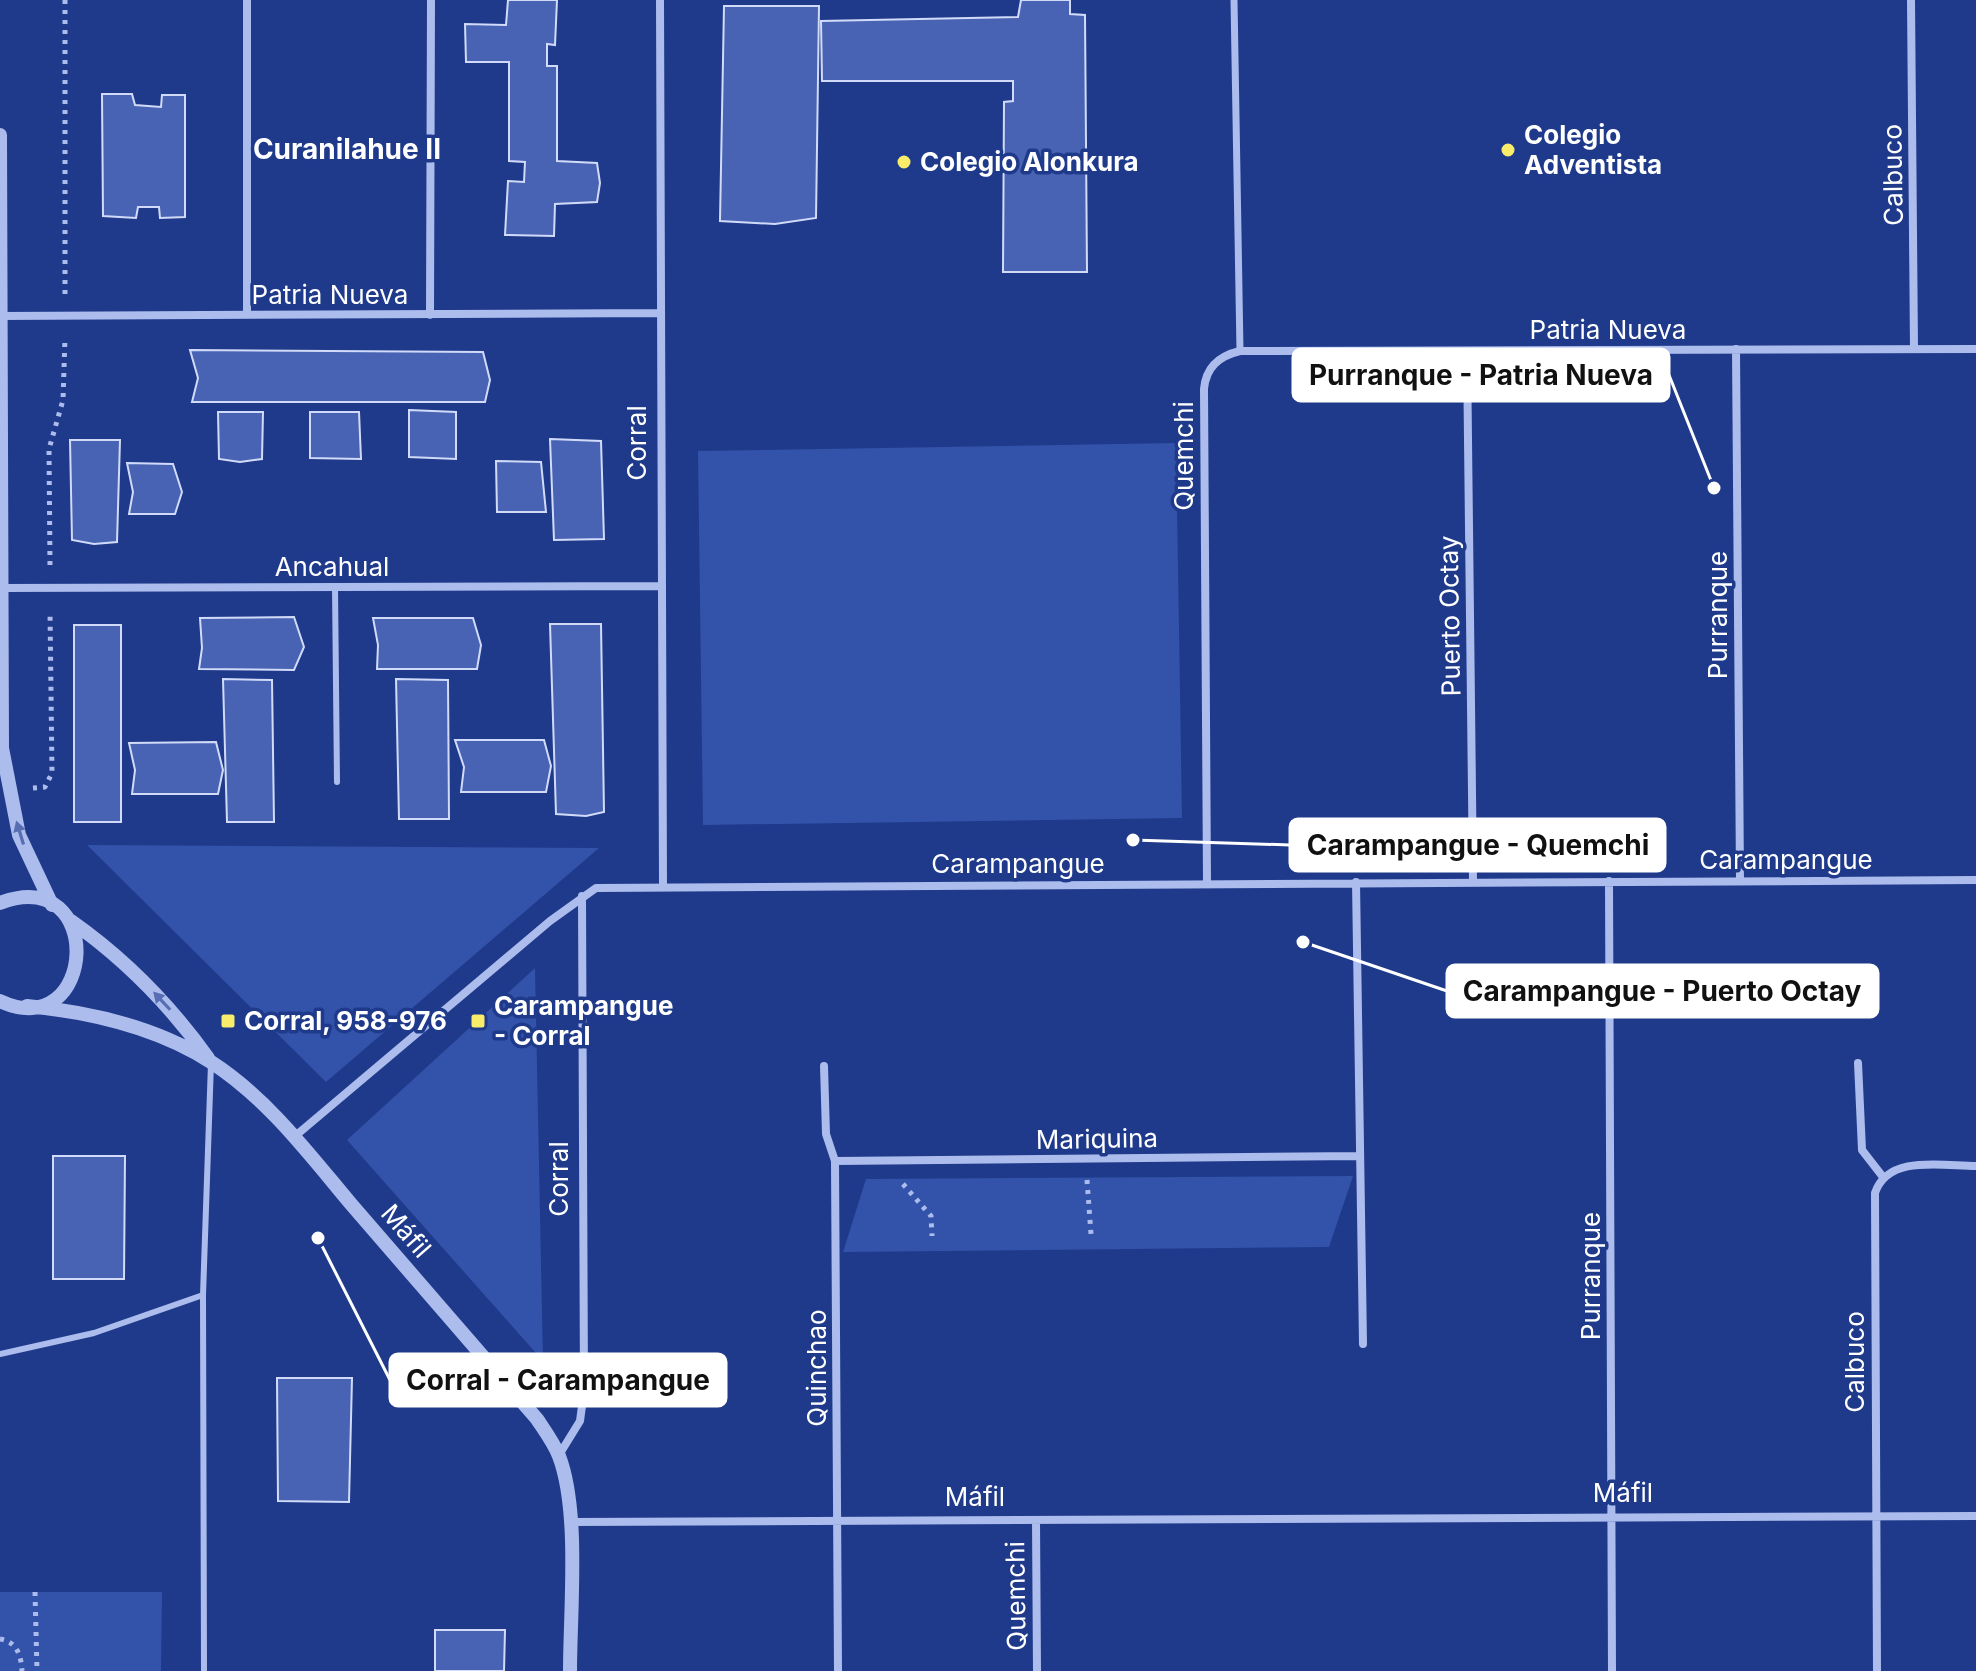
<svg xmlns="http://www.w3.org/2000/svg" width="1976" height="1671" viewBox="0 0 1976 1671" font-family="Inter,sans-serif">
  <rect width="100%" height="100%" fill="#1f3a8b"/>
  <path fill="#3352a9" d="M1176 443 1182 818 703 825 698 451Z
    M87 845 599 848 326 1082Z
    M535 968 543 1361 347 1140Z
    M1353 1176 1329 1247 843 1252 866 1179Z
    M0 1592H162L161 1671H0Z"/>
  <path fill="#4863b3" stroke="#d1dbf9" stroke-width="2" d="M508 0H557L555 45 547 44V66H557V161L597 163 600 183 597 202 555 204 554 236 505 235 508 181 524 182 525 162 509 161V62H466L465 24 506 25Z
    M1021 0H1070V14L1085 15 1087 272H1003L1004 102 1013 101V81H822L821 21 1018 17Z
    M724 6H819L816 218 775 224 720 221Z
    M102 94H132L135 105 161 107 162 95H185V217L160 218 159 207H138L136 218 103 216Z
    M190 350 483 352 490 380 485 402H192L198 378Z
    M409 410 456 412V459L409 457Z
    M218 412H263L262 459 240 462 219 459Z
    M310 412H359L361 459 310 458Z
    M550 439 601 441 604 539 554 540Z
    M70 440H120L117 542 94 544 72 540Z
    M496 461 541 462 546 512H497Z
    M127 463 173 464 182 492 175 514H129L133 492Z
    M294 617 304 647 294 670 199 669 202 648 200 618Z
    M373 618H473L481 645 477 669H377L378 645Z
    M550 624H601L604 812 586 816 556 814Z
    M74 625H121V822H74Z
    M223 679 272 680 274 822H227Z
    M396 679 448 680 449 819H399Z
    M455 740H544L551 766 546 792H461L464 767Z
    M216 742 223 770 218 794H132L135 770 129 743Z
    M53 1156H125L124 1279H53Z
    M277 1378H352L349 1502 278 1501Z
    M435 1630H505L504 1671H435Z"/>
  <g fill="none" stroke-linecap="round" stroke-linejoin="round">
    <path stroke="#acbcec" stroke-width="5" stroke-dasharray="4 6" stroke-linecap="butt" d="M65 0V295
      M50 565 49 449 63 400 65 337
      M33 788 45 787 52 773 50 611
      M1087 1180 1091 1234
      M903 1184 931 1216 932 1236
      M35 1592 37 1671
      M0 1639C17 1642 21 1655 22 1671"/>
    <path stroke="#acbcec" stroke-width="6" d="M335 587 337 782
      M0 1354 94 1333 203 1295
      M204 1671 203 1295 211 1063"/>
    <path stroke="#acbcec" stroke-width="7" d="M1234 0 1240 351"/>
    <path stroke="#acbcec" stroke-width="8" d="M660 0 663 887
      M1911 0 1914 349
      M247 315V0
      M430 315 431 0
      M0 316 661 313
      M1736 349 1740 880
      M1467 351 1473 881
      M2 588 662 586
      M1609 881 1612 1671
      M1356 882 1363 1344
      M1207 883 1204 389C1206 367 1219 356 1240 351L1976 349
      M1858 1063 1862 1150 1883 1177
      M824 1066 826 1134 835 1161 838 1671
      M294 1137 550 921 596 888 1976 880
      M835 1161 1360 1156
      M559 1455 580 1421 584 1391 582 896
      M1036 1520 1037 1671
      M570 1522 1976 1516
      M1877 1671 1875 1193C1888 1154 1943 1166 1976 1166"/>
    <path stroke="#acbcec" stroke-width="14" d="M0 135 2 748 19 835 52 905
      M0 903C107 863 97 1046 0 1001
      M71 921C125 959 170 1005 208 1058
      M27 1006C90 1012 158 1028 211 1062 267 1098 309 1154 351 1204 413 1276 475 1347 537 1419 545 1431 554 1443 559 1456 580 1511 570 1611 570 1671"/>
  </g>
  <defs><path id="oneway-solid" d="M-6-.8H1V-3.2L6.5 0L1 3.2V.8H-6Z" transform="scale(2)"/></defs>
  <g fill="#576eb2">
    <use href="#oneway-solid" transform="translate(20 833) rotate(-107)"/>
    <use href="#oneway-solid" transform="translate(162 1001) rotate(-133)"/>
  </g>
  <g fill="#faec6b" stroke="#1f3a8b" stroke-width="3">
    <circle cx="1508" cy="150" r="8"/>
    <circle cx="904" cy="162" r="8"/>
    <rect x="220" y="1013" width="16" height="16" rx="4"/>
    <rect x="470" y="1013" width="16" height="16" rx="4"/>
  </g>
  <g text-anchor="middle" stroke-width="7" stroke-linejoin="round" paint-order="stroke">
    <g font-size="26" font-weight="bold" fill="#fff" stroke="#1f3a8b" text-anchor="start">
      <text x="1524" y="144">Colegio<tspan x="1524" dy="30">Adventista</tspan></text>
      <text x="920" y="171">Colegio Alonkura</text>
      <text x="494" y="1015">Carampangue<tspan x="494" dy="30">- Corral</tspan></text>
      <text x="244" y="1030">Corral, 958-976</text>
    </g>
    <g font-size="26" fill="#fff" stroke="#1f3a8b">
      <text transform="translate(1893 175) rotate(-91)" y="9">Calbuco</text>
      <text x="330" y="304">Patria Nueva</text>
      <text x="1608" y="339">Patria Nueva</text>
      <text transform="translate(637 443) rotate(-90)" y="9">Corral</text>
      <text transform="translate(1184 456) rotate(-90)" y="9">Quemchi</text>
      <text x="332" y="576">Ancahual</text>
      <text transform="translate(1718 615) rotate(-90)" y="9">Purranque</text>
      <text transform="translate(1450 616) rotate(-91)" y="9">Puerto Octay</text>
      <text x="1786" y="869">Carampangue</text>
      <text x="1018" y="873">Carampangue</text>
      <text transform="translate(1097 1139) rotate(-1)" y="9">Mariquina</text>
      <text transform="translate(559 1179) rotate(-90)" y="9">Corral</text>
      <text transform="translate(406 1231) rotate(49)" y="9">Máfil</text>
      <text transform="translate(1591 1276) rotate(-90)" y="9">Purranque</text>
      <text transform="translate(1855 1362) rotate(-90)" y="9">Calbuco</text>
      <text transform="translate(817 1368) rotate(-90)" y="9">Quinchao</text>
      <text x="1623" y="1502">Máfil</text>
      <text x="975" y="1506">Máfil</text>
      <text transform="translate(1016 1596) rotate(-91)" y="9">Quemchi</text>
    </g>
    <g font-size="28" font-weight="bold" fill="#fff" stroke="#1f3a8b">
      <text x="347" y="159">Curanilahue II</text>
    </g>
  </g>
  <path fill="none" stroke="#fff" stroke-width="3" d="M1714 488L1669 375M1133 840L1290 845M1303 942L1447 991M318 1238L390 1380"/>
  <g fill="#fff" stroke="#1f3a8b" stroke-width="3">
    <circle cx="1714" cy="488" r="8"/>
    <circle cx="1133" cy="840" r="8"/>
    <circle cx="1303" cy="942" r="8"/>
    <circle cx="318" cy="1238" r="8"/>
  </g>
  <g fill="#fff" stroke="#fff" stroke-width="3">
    <rect x="1293" y="349" width="376" height="52" rx="8"/>
    <rect x="1290" y="819" width="375" height="52" rx="8"/>
    <rect x="1447" y="965" width="431" height="52" rx="8"/>
    <rect x="390" y="1354" width="336" height="52" rx="8"/>
  </g>
  <g font-size="28" text-anchor="middle" font-weight="bold" fill="#111">
    <text x="1481" y="385">Purranque - Patria Nueva</text>
    <text x="1478" y="855">Carampangue - Quemchi</text>
    <text x="1662" y="1001">Carampangue - Puerto Octay</text>
    <text x="558" y="1390">Corral - Carampangue</text>
  </g>
</svg>
